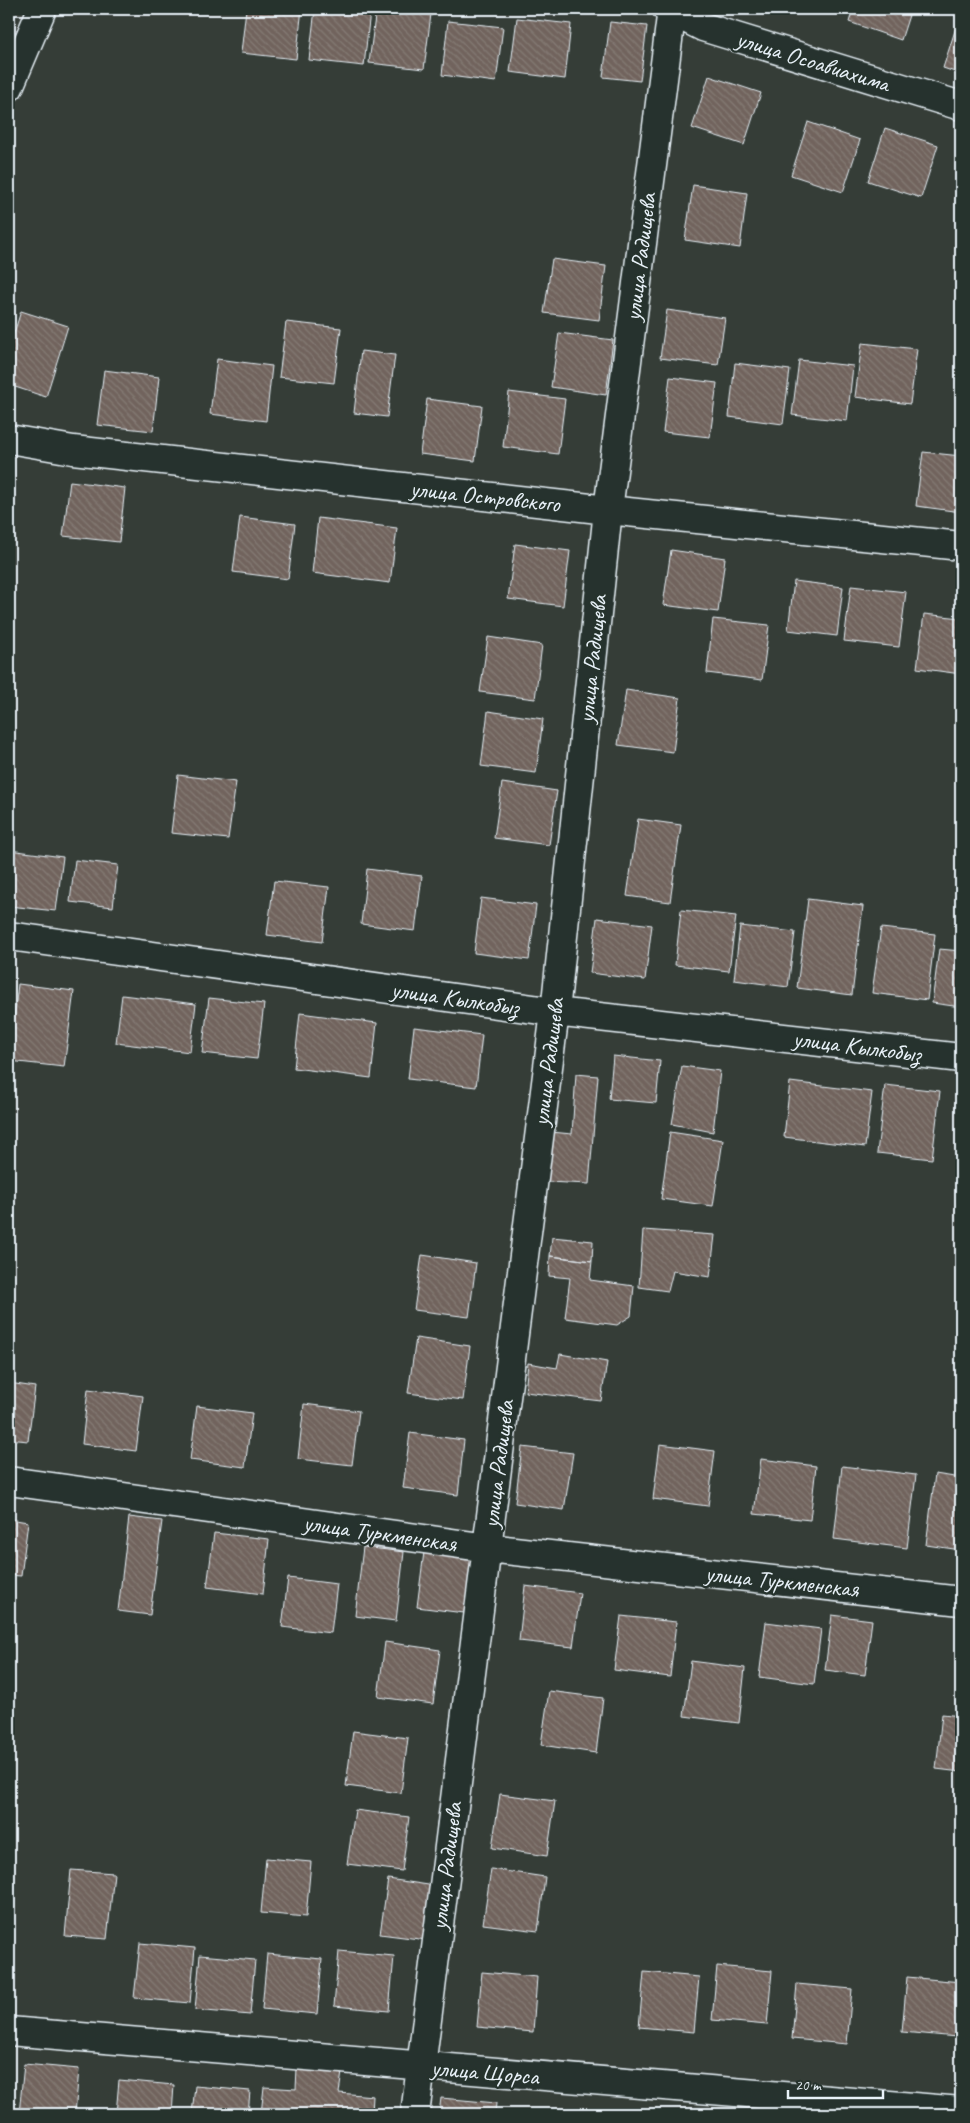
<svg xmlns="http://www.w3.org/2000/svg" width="970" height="2123" viewBox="0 0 970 2123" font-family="Caveat,sans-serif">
  <defs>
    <pattern id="building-back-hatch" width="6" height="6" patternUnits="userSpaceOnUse" patternTransform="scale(1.25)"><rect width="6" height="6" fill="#71645d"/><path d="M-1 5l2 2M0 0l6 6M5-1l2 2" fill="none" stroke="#857b75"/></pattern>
  </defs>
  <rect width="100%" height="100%" fill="#353d37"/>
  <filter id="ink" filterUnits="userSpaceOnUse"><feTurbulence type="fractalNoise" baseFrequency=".02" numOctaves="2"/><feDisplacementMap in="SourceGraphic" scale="10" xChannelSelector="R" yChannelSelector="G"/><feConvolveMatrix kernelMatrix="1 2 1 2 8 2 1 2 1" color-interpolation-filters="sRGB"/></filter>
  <g filter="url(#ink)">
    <path fill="url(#building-back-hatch)" stroke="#e8f1f8" d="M246 9H302L296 59 241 53Z
      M315 9H349L370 11 364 66 309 60Z
      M376 9 431 14 424 69 369 63Z
      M853 9H911L901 40 849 22Z
      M960 15 961 16V74L943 68Z
      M517 18 571 24 565 79 510 72Z
      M448 21 503 27 496 82 442 75Z
      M610 22 647 26 640 81 603 77Z
      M709 76 761 93 744 145 692 128Z
      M808 122 860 140 843 192 791 175Z
      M885 128 938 145 921 198 868 181Z
      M693 185 747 193 740 248 685 240Z
      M552 259 606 266 599 320 544 313Z
      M667 310 725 318 718 365 660 358Z
      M21 311 68 326 46 397 9 385V349Z
      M286 322 341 328 334 383 279 377Z
      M559 333 613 340 606 395 551 387Z
      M862 343 917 349 910 404 855 397Z
      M361 351 395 355 387 417 354 413Z
      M217 359 272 366 266 421 210 414Z
      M799 360 853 366 847 421 792 415Z
      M735 363 790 370 783 424 729 417Z
      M104 370 159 377 153 431 97 425Z
      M670 377 717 383 710 437 663 432Z
      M509 392 565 399 558 454 503 447Z
      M427 399 482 406 475 461 420 454Z
      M923 452 961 456V512L916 506Z
      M70 481 125 488 119 542 63 536Z
      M240 517 295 524 288 579 233 572Z
      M318 518 397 528 390 583 312 573Z
      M515 544 570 551 563 606 508 599Z
      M671 550 725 558 718 612 663 605Z
      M794 581 843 587 837 636 788 630Z
      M851 586 906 592 899 647 844 641Z
      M924 614 961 618V674L917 668Z
      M713 619 769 625 762 680 707 673Z
      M488 637 542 645 535 699 480 692Z
      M626 690 680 698 673 752 618 745Z
      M488 711 543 719 536 773 481 766Z
      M178 775 236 782 228 839 171 833Z
      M502 783 557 791 549 845 494 838Z
      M638 819 681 825 670 902 627 896Z
      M9 850 63 857 56 911 9 906Z
      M75 860 118 865 113 907 70 902Z
      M367 869 422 876 415 931 361 924Z
      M274 881 329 887 322 942 267 935Z
      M481 898 536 905 529 960 474 953Z
      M808 899 863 906 852 995 797 988Z
      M681 910 736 916 729 971 675 965Z
      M597 918 652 925 645 980 590 973Z
      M740 926 795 932 788 987 734 980Z
      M881 928 935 934 927 1000 872 993Z
      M939 949 961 951V1007L932 1003Z
      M18 984 74 991 64 1067 9 1061Z
      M122 995 196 1004 190 1052 116 1043Z
      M209 998 264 1004 257 1059 202 1053Z
      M300 1013 377 1023 371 1078 294 1068Z
      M414 1027 482 1035 476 1087 408 1079Z
      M613 1056 660 1061 656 1103 609 1099Z
      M682 1066 720 1071 713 1132 672 1124Z
      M576 1074 598 1076 589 1184 547 1182 551 1132 572 1134Z
      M790 1082 872 1092 865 1147 784 1137Z
      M885 1085 940 1091 932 1159 877 1153Z
      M670 1132 723 1140 713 1206 661 1199Z
      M643 1230 715 1235 710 1277 673 1271 668 1291 639 1287Z
      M552 1237 593 1241 592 1261 550 1256Z
      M422 1255 476 1263 469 1317 414 1310Z
      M550 1256 592 1261 590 1280 634 1286 631 1316 617 1325 565 1318 570 1278 549 1276Z
      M416 1338 470 1346 463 1400 408 1393Z
      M560 1354 607 1362 601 1401 525 1392 528 1363 557 1368Z
      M9 1383 35 1387 28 1441 9 1439Z
      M88 1389 143 1396 136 1451 82 1444Z
      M304 1404 359 1411 352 1465 298 1459Z
      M197 1406 252 1413 245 1467 190 1460Z
      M410 1433 464 1440 458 1495 403 1488Z
      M660 1444 715 1451 708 1506 653 1499Z
      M522 1447 573 1453 564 1510 515 1503Z
      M761 1459 816 1466 810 1520 754 1514Z
      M842 1466 916 1475 907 1548 834 1539Z
      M935 1474 961 1478V1550L926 1545Z
      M129 1517 162 1521 150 1615 118 1611Z
      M9 1519 28 1522 21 1576 9 1575Z
      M214 1533 269 1539 263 1594 207 1587Z
      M363 1547 404 1552 396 1621 355 1616Z
      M424 1552 479 1560 472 1614 417 1607Z
      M288 1578 337 1584 331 1633 282 1627Z
      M525 1586 580 1593 573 1647 519 1641Z
      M832 1615 872 1620 865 1675 825 1670Z
      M621 1616 676 1622 670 1677 614 1670Z
      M766 1622 821 1629 814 1684 759 1677Z
      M385 1642 440 1650 433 1704 378 1697Z
      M691 1661 745 1668 739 1723 684 1716Z
      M549 1691 603 1698 596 1753 541 1745Z
      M942 1714 961 1716V1772L936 1769Z
      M353 1731 408 1738 401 1793 346 1786Z
      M500 1794 555 1801 547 1856 492 1848Z
      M355 1810 409 1817 402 1871 347 1864Z
      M266 1858 311 1862 306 1917 261 1913Z
      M491 1869 545 1877 538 1931 483 1924Z
      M71 1870 114 1873 107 1939 65 1936Z
      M388 1879 442 1887 435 1941 380 1934Z
      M140 1943 195 1948 190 2003 134 1998Z
      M339 1951 394 1956 389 2011 334 2006Z
      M267 1954 322 1959 317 2014 262 2009Z
      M200 1955 255 1960 250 2015 195 2010Z
      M717 1966 772 1971 767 2025 712 2020Z
      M482 1972 537 1977 533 2032 477 2027Z
      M644 1972 699 1977 694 2032 639 2027Z
      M907 1977 961 1982 957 2037 902 2032Z
      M797 1984 852 1989 847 2044 792 2039Z
      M24 2064 79 2069 75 2114H19Z
      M297 2068 342 2072 339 2093 373 2096 372 2114H261L264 2087 296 2089Z
      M119 2080 174 2085 172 2114H116Z
      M195 2086 250 2091 248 2114H192Z
      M441 2098 496 2103 495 2114H439Z"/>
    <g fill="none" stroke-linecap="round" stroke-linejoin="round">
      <g stroke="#e8f1f8" stroke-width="31">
        <path id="minor" d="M667 9 703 27 961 106
          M9 439 73 450 608 510 961 546
          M9 936 555 1012 961 1058
          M9 1481 488 1548 961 1601
          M9 2031 961 2111
          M415 2114 555 1012 608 510 672 9"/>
      </g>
      <g stroke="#e8f1f8" stroke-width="31">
        <path id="tertiary" d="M9 87 42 9"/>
      </g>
      <use href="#minor" stroke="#26332d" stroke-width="28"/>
      <use href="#tertiary" stroke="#26332d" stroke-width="28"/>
    </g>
  </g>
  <g text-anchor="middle" stroke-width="4.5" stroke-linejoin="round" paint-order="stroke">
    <g font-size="24" fill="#e8f1f8" stroke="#26332d">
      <text transform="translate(813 61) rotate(17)" y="8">улица Осоавиахима</text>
      <text transform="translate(640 257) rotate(-83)" y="8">улица Радищева</text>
      <text transform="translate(485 496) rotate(6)" y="8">улица Островского</text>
      <text transform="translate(592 659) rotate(-84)" y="8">улица Радищева</text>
      <text transform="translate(455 998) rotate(8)" y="8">улица Кылкобыз</text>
      <text transform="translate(857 1046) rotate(7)" y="8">улица Кылкобыз</text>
      <text transform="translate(548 1062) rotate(-83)" y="8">улица Радищева</text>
      <text transform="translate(498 1464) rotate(-83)" y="8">улица Радищева</text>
      <text transform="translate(380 1533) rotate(8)" y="8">улица Туркменская</text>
      <text transform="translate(782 1581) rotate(6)" y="8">улица Туркменская</text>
      <text transform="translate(446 1866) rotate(-83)" y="8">улица Радищева</text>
      <text transform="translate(485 2072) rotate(5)" y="8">улица Щорса</text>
    </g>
  </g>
  <rect width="970" height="2123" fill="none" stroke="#26332d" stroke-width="30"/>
  <rect x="15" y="15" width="940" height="2093" fill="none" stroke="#e8f1f8" stroke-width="2" filter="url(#ink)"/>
  <path d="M788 2090v8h95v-8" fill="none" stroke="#e8f1f8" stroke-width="2.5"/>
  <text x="795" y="2090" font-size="15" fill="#e8f1f8" stroke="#26332d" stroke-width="4" paint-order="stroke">20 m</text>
</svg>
